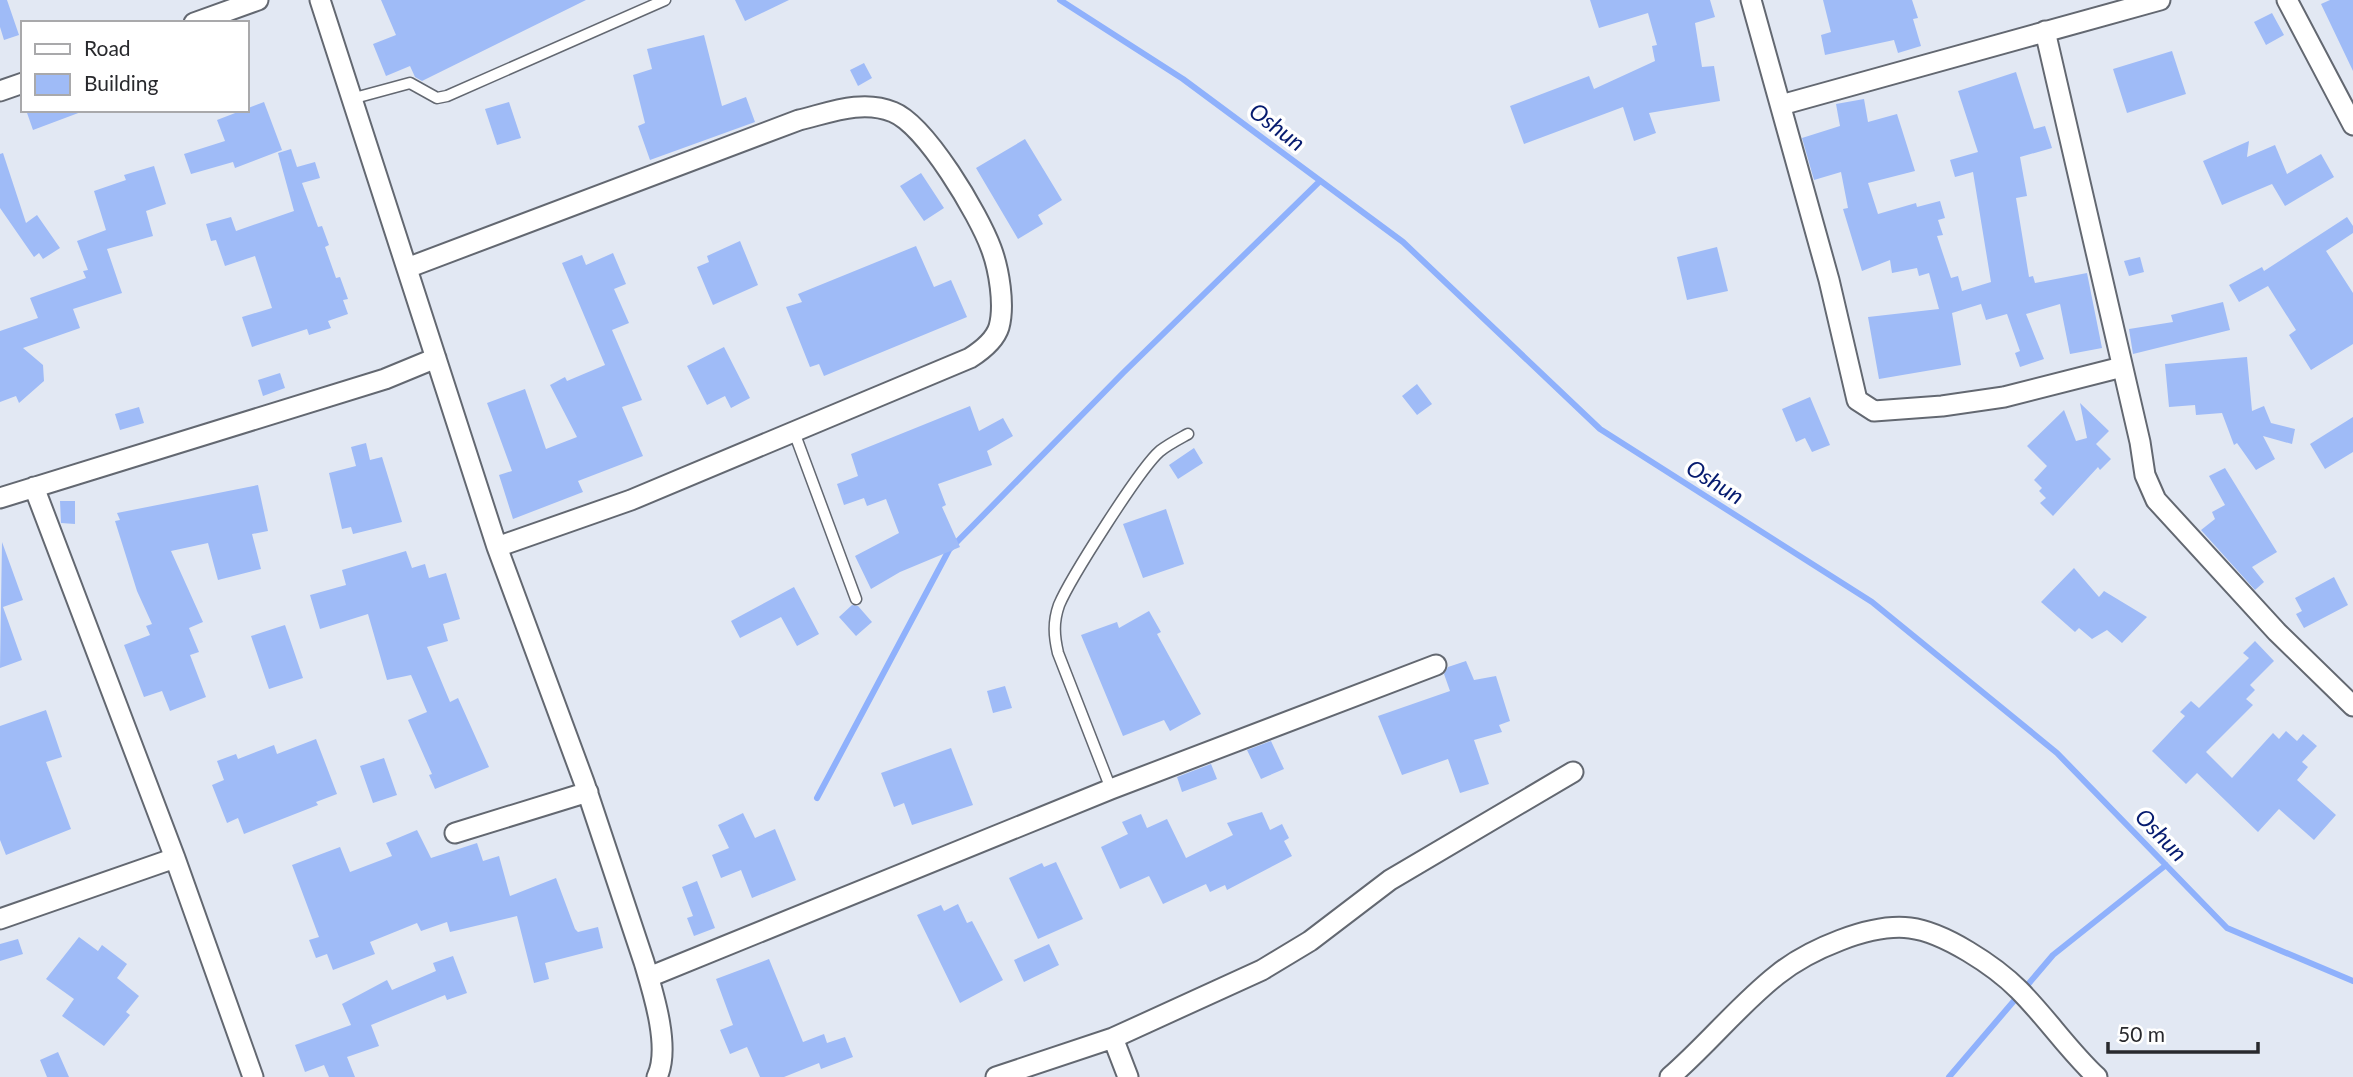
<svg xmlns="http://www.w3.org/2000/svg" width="2353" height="1077" viewBox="0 0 2353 1077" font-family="Lato,sans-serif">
  <rect width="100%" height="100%" fill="#e2e8f3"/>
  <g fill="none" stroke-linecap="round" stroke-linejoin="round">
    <path stroke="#8fb1fc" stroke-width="6" d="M1060 0 1183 79 1403 242 1600 429 1872 602 2057 753 2227 928 2353 981
      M817 798 949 550 1124 372 1320 181
      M1949 1077 2053 955 2166 865"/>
  </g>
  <path fill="#9fbbf7" d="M0 0H7L19 35 4 40 0 27Z
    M381 0H586L422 81 415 77 410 66 386 76 373 44 396 35Z
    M735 0H789L745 21Z
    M1590 0H1710L1715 17 1695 23 1702 67 1714 66 1720 101 1649 113 1656 133 1634 141 1623 107 1524 144 1510 106 1589 76 1594 89 1655 61 1652 46 1657 45 1648 13 1599 28Z
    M1823 0H1912L1918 18 1913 19 1921 46 1898 53 1894 40 1825 55 1821 35 1831 32Z
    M2330 0H2353V71L2321 4Z
    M2272 13 2284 35 2266 45 2254 22Z
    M704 35 722 106 746 97 755 122 650 160 638 126 645 123 633 75 652 69 647 49Z
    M2172 51 2186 94 2127 113 2113 69Z
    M864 63 872 78 858 86 850 70Z
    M2016 72 2034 129 2045 126 2052 148 2020 157 2027 196 2016 198 2029 277 2033 276 2035 283 2087 273 2102 348 2070 354 2060 304 2026 314 2044 359 2020 367 2015 353 2020 351 2007 314 1986 320 1981 304 1952 313 1961 365 1879 379 1868 317 1939 309 1929 273 1919 276 1917 268 1892 273 1890 260 1862 271 1843 209 1848 208 1841 172 1814 180 1802 138 1840 126 1836 104 1864 99 1868 122 1897 114 1915 171 1868 183 1878 214 1916 203 1917 207 1940 201 1945 218 1938 220 1943 235 1937 236 1951 278 1958 276 1962 291 1991 282 1973 172 1955 177 1950 160 1978 152 1958 91Z
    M264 102 282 150 235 168 233 162 191 174 184 154 225 141 217 120Z
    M509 102 521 138 497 145 485 109Z
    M26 110H81V112L33 130Z
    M1025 139 1062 200 1038 215 1043 224 1018 239 976 168Z
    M2249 141 2247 157 2275 145 2287 174 2321 154 2334 177 2285 206 2272 184 2222 205 2203 161Z
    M291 149 297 167 315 162 320 178 302 183 318 227 322 226 329 245 325 247 336 278 340 277 348 299 343 300 348 314 328 321 331 328 309 335 307 329 252 347 242 317 272 308 255 256 225 266 216 240 211 241 206 224 231 217 236 231 294 211 278 153Z
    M3 153 26 223 37 215 60 248 43 259 39 253 34 257 0 208V154Z
    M154 166 166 204 146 211 153 236 107 249 122 293 73 309 80 328 23 348 43 365 44 381 19 403 16 396 0 402V331L38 318 30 298 86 278 83 271 88 270 77 241 106 230 94 191 126 180 124 175Z
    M921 173 944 208 924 221 900 186Z
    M2347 217 2353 226V233L2326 251 2353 293V344L2311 370 2289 335 2296 330 2268 286 2239 302 2229 285 2262 267 2264 271Z
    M740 241 758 285 713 305 697 267 709 262 707 256Z
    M916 246 934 287 951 280 967 317 824 376 819 364 810 367 786 307 802 302 798 294Z
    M1717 247 1728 291 1687 300 1677 257Z
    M613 253 626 284 614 289 629 323 612 330 642 400 622 407 643 456 578 481 583 492 513 519 499 475 512 471 487 403 525 389 546 449 577 437 550 385 565 377 567 381 605 365 562 263 582 255 586 265Z
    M2140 257 2144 272 2129 276 2124 261Z
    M2223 302 2230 330 2133 354 2129 329 2173 322 2171 315Z
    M724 347 750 398 731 408 725 396 707 405 687 366Z
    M2247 357 2252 411 2264 406 2271 423 2295 429 2292 444 2263 436 2275 459 2256 470 2237 443 2234 445 2222 413 2196 415 2195 405 2169 407 2165 364Z
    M280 373 285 388 263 396 258 380Z
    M1417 384 1432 404 1417 415 1402 396Z
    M1810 397 1830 445 1812 452 1805 438 1796 442 1782 409Z
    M2080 403 2109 431 2096 444 2111 459 2100 470 2098 467 2053 516 2040 503 2046 498 2039 491 2042 488 2034 480 2047 466 2027 446 2064 410 2076 441 2087 438Z
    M970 406 979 431 1003 418 1013 436 987 451 992 465 938 484 946 505 942 507 960 547 900 572 871 589 855 556 899 533 886 499 867 506 864 498 844 505 837 484 858 476 851 454Z
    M139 407 144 423 120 430 115 414Z
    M2353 417V452L2325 469 2310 444Z
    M366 443 370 460 382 457 402 522 353 534 351 527 342 529 329 473 356 466 351 447Z
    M1194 448 1203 463 1178 479 1169 465Z
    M2225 468 2277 552 2252 567 2264 582 2255 590 2201 530 2215 519 2212 512 2225 505 2209 476Z
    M258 485 268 531 252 534 261 569 218 580 208 543 171 551 203 622 189 628 199 652 190 655 206 697 170 711 162 691 144 697 124 645 150 635 146 626 152 624 137 591 115 521 120 520 117 513Z
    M60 501H75V524L61 523Z
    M1166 509 1184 564 1143 578 1123 524Z
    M2 542 23 600 3 607 22 660 0 668Z
    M406 551 412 568 425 564 429 578 446 573 460 619 443 624 448 641 427 647 450 702 458 698 489 767 435 789 429 775 432 774 408 720 427 712 411 675 387 680 368 614 320 629 310 595 346 585 342 570Z
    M2074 568 2099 597 2104 591 2147 617 2122 643 2107 630 2092 639 2079 628 2075 632 2041 602Z
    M2334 577 2348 605 2304 628 2296 614 2302 611 2295 598Z
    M794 587 819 634 797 646 781 617 740 638 731 621Z
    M852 605 858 606 872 622 856 636 839 617Z
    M1149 611 1161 632 1157 634 1201 714 1170 731 1164 720 1123 736 1081 635 1117 622 1119 628Z
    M285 625 303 678 269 689 251 636Z
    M2255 641 2274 661 2250 685 2255 690 2246 699 2253 705 2206 752 2232 778 2273 733 2279 739 2286 731 2297 741 2303 734 2317 746 2302 762 2308 767 2297 780 2336 815 2314 840 2279 809 2258 832 2197 773 2186 784 2152 751 2185 716 2180 712 2191 701 2199 708 2249 658 2243 653Z
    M1466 661 1474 680 1496 676 1510 721 1499 725 1502 732 1474 740 1489 784 1460 793 1448 759 1402 775 1378 716 1450 691 1444 674 1448 667Z
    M1005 686 1012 708 993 713 987 691Z
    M46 710 62 757 46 762 71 829 6 855 0 840V726Z
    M316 739 337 794 316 802 318 805 244 834 238 818 227 823 212 785 224 780 217 761 236 754 238 759 274 745 277 754Z
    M1271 741 1284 769 1261 779 1247 750Z
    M951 748 973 805 912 825 904 803 894 807 881 773Z
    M384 758 397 795 373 803 360 766Z
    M1211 764 1217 779 1182 792 1177 777Z
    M1262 812 1270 830 1282 824 1289 838 1284 841 1292 856 1227 890 1225 885 1210 892 1206 884 1163 904 1149 876 1120 889 1101 847 1128 834 1122 822 1141 814 1147 828 1167 819 1186 858 1233 835 1227 823Z
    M743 813 755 838 775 829 796 880 752 898 741 870 721 878 712 855 729 848 718 825Z
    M417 830 431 858 477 843 483 861 499 856 510 896 556 878 575 929 578 932 598 927 603 948 545 963 549 979 534 983 517 916 450 932 447 922 421 931 417 923 370 942 375 954 333 970 327 954 316 958 309 940 319 937 292 865 340 847 350 872 392 856 386 843Z
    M1056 862 1083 919 1038 939 1009 878 1042 863 1044 867Z
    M697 881 715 928 694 936 687 918 693 916 682 887Z
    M958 904 967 923 972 921 1003 980 960 1003 917 915 941 905 944 911Z
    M79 937 98 951 102 945 127 964 117 978 139 996 126 1012 130 1015 104 1046 62 1016 74 999 46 979Z
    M18 939 23 954 0 961V944Z
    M1049 944 1059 965 1024 982 1014 960Z
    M453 956 467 993 447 1000 445 995 371 1025 379 1046 347 1057 355 1077H329L324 1065 305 1072 295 1045 351 1025 342 1004 387 980 392 990 436 971 433 963Z
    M769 959 803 1042 824 1034 827 1043 845 1037 853 1057 821 1069 819 1063 784 1077H760L747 1047 730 1054 720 1030 733 1025 716 979Z
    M58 1052 69 1077H47L40 1060Z"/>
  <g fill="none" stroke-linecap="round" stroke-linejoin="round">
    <g stroke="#636871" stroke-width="13">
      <path id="lane" d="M351 99 410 83 437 98 447 96 665 0
        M794 432 856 599
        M1111 789 1058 653C1054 636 1053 622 1059 605 1070 579 1140 468 1160 451 1169 444 1179 439 1188 434"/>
    </g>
    <g stroke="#636871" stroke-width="23">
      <path id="street" d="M320 0 497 547 584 782 644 962C653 992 671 1048 657 1077
        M1751 0 1829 280 1857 400 1874 411 1942 406 2004 397 2122 367
        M2287 0 2353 125
        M194 23 258 0
        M2045 31 2140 442 2145 475 2156 500 2277 632 2353 706
        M0 91 23 83
        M1781 105 2160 0
        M407 268 799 120C829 113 862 99 893 112 926 125 979 215 991 248 999 269 1005 305 999 327 995 340 981 351 970 358L631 500 497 547
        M34 487 175 858 253 1077
        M0 498 385 379 436 358
        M455 833 588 792
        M0 919 175 858
        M649 977 1111 789 1436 665
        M1113 1038 1128 1077
        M996 1077 1113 1038 1262 970 1310 941 1390 880 1573 772
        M1670 1077C1707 1045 1740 1004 1777 975 1808 950 1870 923 1910 928 1944 932 1995 966 2019 990 2047 1018 2068 1050 2097 1077"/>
    </g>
    <use href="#lane" stroke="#fff" stroke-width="10"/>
    <use href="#street" stroke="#fff" stroke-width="19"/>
  </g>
  <g text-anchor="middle" stroke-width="7" stroke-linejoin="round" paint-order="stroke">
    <g font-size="23" font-style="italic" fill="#061b6f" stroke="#fff">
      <text transform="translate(1277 127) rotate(37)" y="8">Oshun</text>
      <text transform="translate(1715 482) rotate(32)" y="8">Oshun</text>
      <text transform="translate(2161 835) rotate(46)" y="8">Oshun</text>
    </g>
  </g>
  <rect x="21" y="21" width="228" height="91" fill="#ffffff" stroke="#a9a9ab" stroke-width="2"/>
  <rect x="35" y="44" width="35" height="10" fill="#ffffff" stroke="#a9a9ab" stroke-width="2"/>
  <text x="84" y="56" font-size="21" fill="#28292d">Road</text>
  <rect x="35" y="74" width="35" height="21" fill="#9fbbf7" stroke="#a9a9ab" stroke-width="2"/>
  <text x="84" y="91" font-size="21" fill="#28292d">Building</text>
  <path d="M2108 1042v10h150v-10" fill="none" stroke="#28292d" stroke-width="3.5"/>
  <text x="2118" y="1042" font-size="21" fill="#28292d" stroke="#ffffff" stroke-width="5" paint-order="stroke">50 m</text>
</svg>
